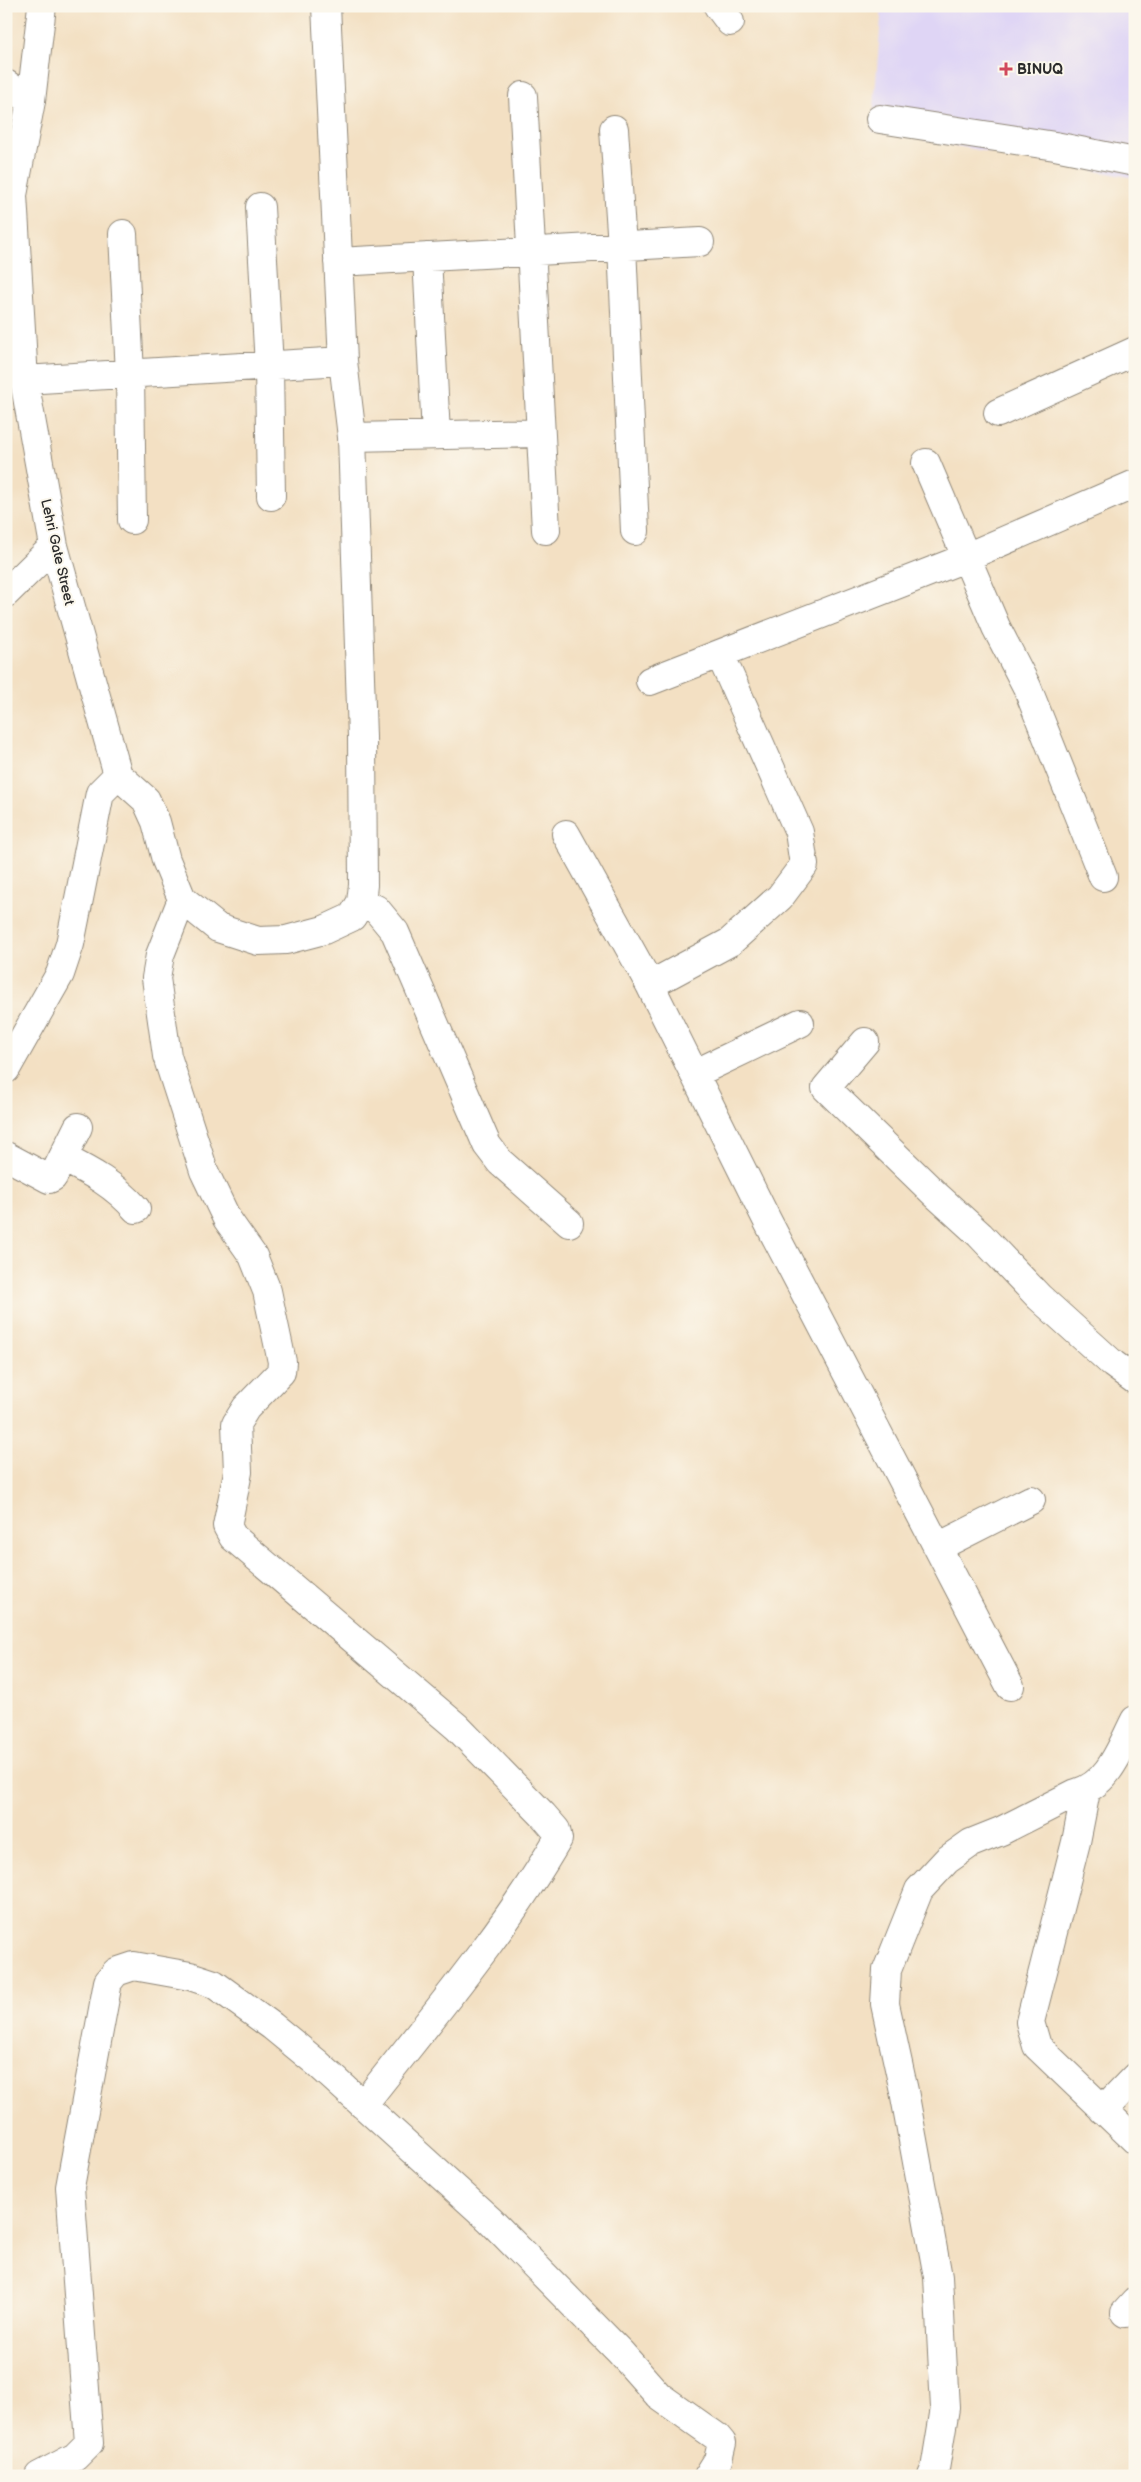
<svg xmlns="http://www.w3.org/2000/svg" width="1141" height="2482" viewBox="0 0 1141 2482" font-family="'Balsamiq Sans',sans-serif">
  <rect width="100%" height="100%" fill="#fbf7ec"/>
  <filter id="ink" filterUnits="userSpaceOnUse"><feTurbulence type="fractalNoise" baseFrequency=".02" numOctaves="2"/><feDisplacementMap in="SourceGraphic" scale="10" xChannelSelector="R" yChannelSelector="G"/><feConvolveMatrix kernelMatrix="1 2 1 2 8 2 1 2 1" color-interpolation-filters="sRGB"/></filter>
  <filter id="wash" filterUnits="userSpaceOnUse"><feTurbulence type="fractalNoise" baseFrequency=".0096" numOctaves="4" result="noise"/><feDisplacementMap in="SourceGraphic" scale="20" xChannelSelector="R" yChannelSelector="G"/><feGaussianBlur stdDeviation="1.12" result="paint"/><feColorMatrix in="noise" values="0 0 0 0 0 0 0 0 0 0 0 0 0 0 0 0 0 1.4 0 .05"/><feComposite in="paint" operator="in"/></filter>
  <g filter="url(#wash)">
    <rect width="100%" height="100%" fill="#f3e0c3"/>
    <path fill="#dfd5f5" d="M882 6H1135V178L872 131Z"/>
  </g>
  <g filter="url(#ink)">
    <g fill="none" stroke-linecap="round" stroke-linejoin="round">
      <g stroke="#8f8677" stroke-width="30">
        <path id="minor" d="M718 6 730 22
          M6 84 31 101
          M523 96 546 530
          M880 119 1055 146 1135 162
          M614 129 622 246 635 531
          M260 207 269 366 271 496
          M123 234 130 374 132 520
          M427 257 436 435
          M338 262 700 242
          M24 380 343 361
          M998 413 1135 351
          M352 437 540 433
          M926 463 996 627 1027 687 1103 877
          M6 593 54 546
          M650 681 955 562 1135 484
          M118 775 146 800 156 822 166 860 182 899 218 928 258 941 286 940 324 930 352 917 361 902 363 885 362 737 352 437 343 361 326 6
          M566 834 650 985 767 1220 1010 1686
          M182 899 160 955 156 978 167 1056 204 1171 227 1219 253 1256 267 1291 282 1362 281 1372 246 1408 236 1424 238 1472 227 1526 233 1537 457 1727 543 1815 556 1830 558 1839C503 1934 430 2019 363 2105
          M361 902 376 909 395 932 487 1145 500 1162 569 1223
          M650 985 730 942 780 897 804 865 799 832 720 654
          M865 1042 826 1088 935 1194 980 1235 1039 1297 1113 1364 1135 1380
          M6 1069 60 974 70 944 100 793 118 775 54 546 24 380 13 195 31 101 42 6
          M694 1074 800 1023
          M6 1156 49 1179 53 1177 78 1127
          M63 1158C91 1172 115 1185 136 1209
          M938 1547 1031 1500
          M1086 1791 1076 1842 1030 2022 1037 2046 1135 2140
          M1103 2110 1135 2077
          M1125 2313 1135 2302
          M39 2476 75 2457 89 2443 70 2187 108 1982 116 1972 134 1966 190 1976 214 1984 272 2026 317 2063 490 2220 620 2352 659 2396 717 2437 722 2443 718 2460 708 2476
          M932 2476 935 2469 945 2408 938 2277 904 2091 885 2004 887 1970 919 1890 947 1860 971 1843 1001 1831 1076 1793C1109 1785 1121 1747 1135 1720"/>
      </g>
      <use href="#minor" stroke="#fff" stroke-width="28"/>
    </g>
  </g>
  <path fill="#d1495b" stroke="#fbf7ec" stroke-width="2" d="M1003.5 61.5h5v5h5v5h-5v5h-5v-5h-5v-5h5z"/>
  <g text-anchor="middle" stroke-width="4" stroke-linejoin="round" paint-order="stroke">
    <g font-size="14" font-weight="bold" fill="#2b2b2b" stroke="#fbf7ec" text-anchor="start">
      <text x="1017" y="74">BINUQ</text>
    </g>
    <g font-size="14" fill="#2b2b2b" stroke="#fbf7ec">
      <text transform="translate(58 552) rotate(77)" y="5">Lehri Gate Street</text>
    </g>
  </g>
  <rect width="1141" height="2482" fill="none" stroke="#fbf7ec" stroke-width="25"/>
</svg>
